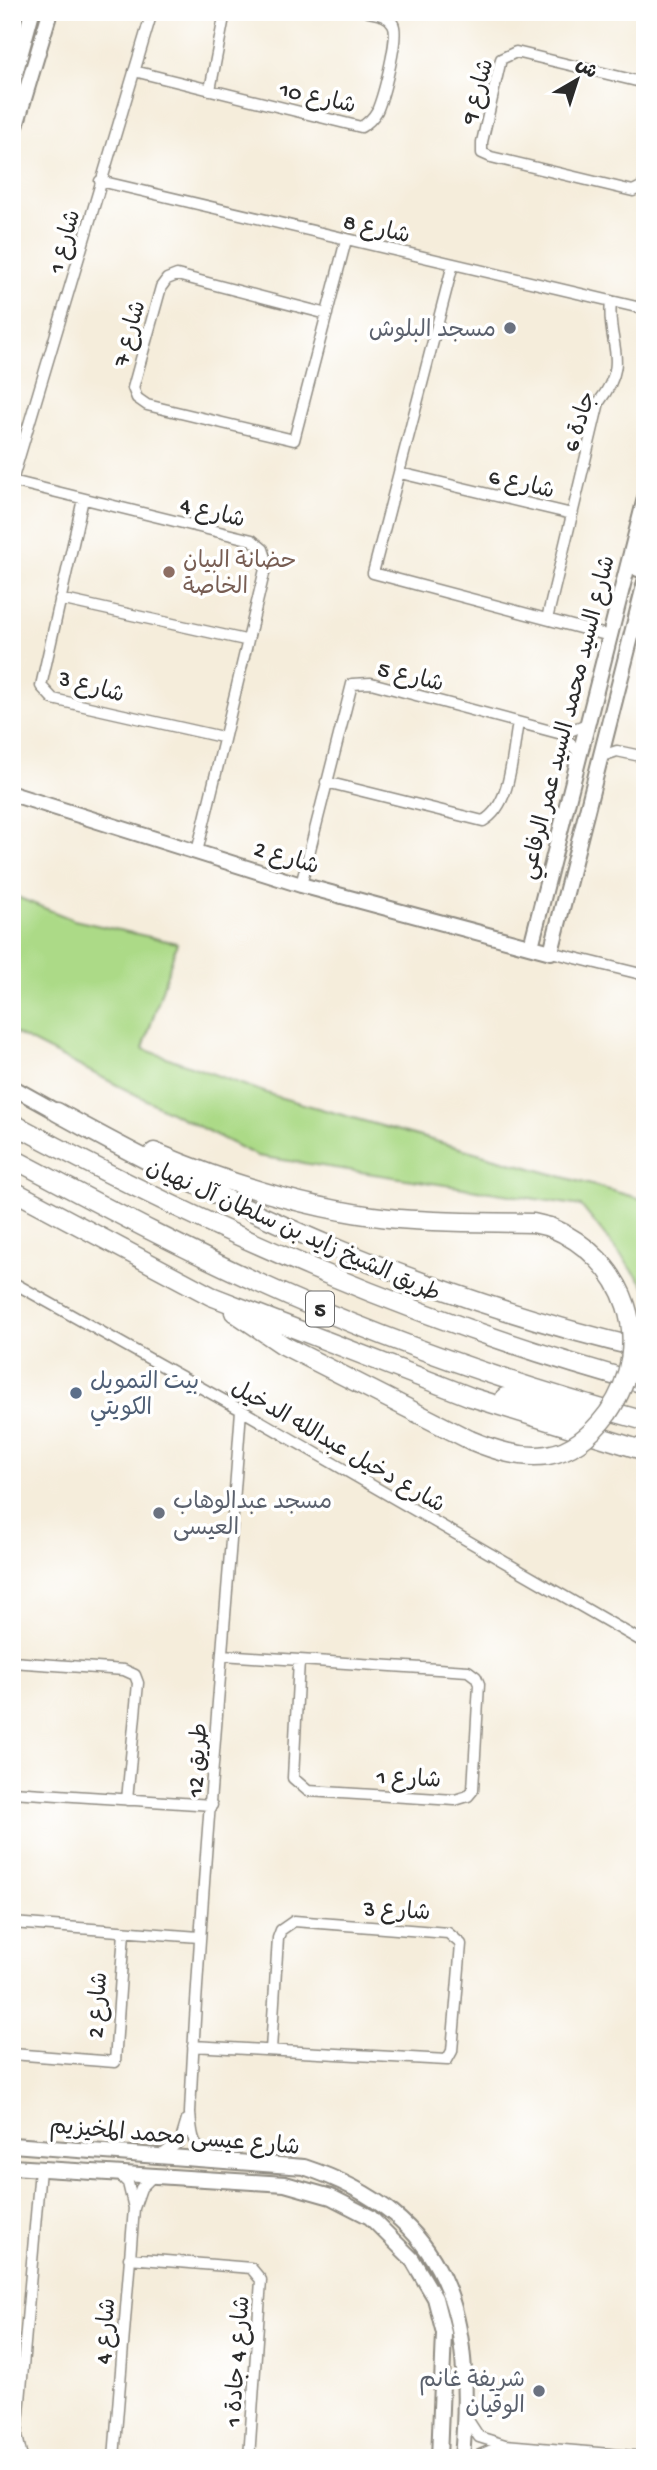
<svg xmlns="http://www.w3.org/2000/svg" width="657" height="2470" viewBox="0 0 657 2470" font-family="'Gochi Hand','Playpen Sans Arabic',sans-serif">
  <rect width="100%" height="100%" fill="#fff"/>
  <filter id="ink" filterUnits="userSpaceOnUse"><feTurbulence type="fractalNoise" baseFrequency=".0143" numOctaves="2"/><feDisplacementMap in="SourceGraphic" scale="14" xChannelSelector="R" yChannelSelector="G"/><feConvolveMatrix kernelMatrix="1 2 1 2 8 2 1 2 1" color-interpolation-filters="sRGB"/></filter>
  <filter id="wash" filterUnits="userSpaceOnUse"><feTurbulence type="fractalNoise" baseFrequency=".00686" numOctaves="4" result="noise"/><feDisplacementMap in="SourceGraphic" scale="28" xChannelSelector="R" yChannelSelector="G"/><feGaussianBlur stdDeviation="1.57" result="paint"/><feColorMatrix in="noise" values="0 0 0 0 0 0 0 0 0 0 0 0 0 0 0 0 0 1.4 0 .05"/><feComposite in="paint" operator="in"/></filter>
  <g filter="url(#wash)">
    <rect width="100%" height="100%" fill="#f5eddb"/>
    <path fill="#acda87" stroke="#6c8259" stroke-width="2" d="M12 895 74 920 177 943 143 1049 275 1096 645 1200V1286L581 1206 257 1156 12 1032Z"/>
  </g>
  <g filter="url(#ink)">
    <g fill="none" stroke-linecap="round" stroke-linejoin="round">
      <g stroke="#908c83" stroke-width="13">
        <path id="street" d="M134 71 361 127C368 123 373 118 377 111 383 97 400 35 393 24 388 15 378 14 368 12
          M645 83 516 52 501 59 482 142V153L491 157 633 191 645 185
          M210 90 225 12
          M100 181 645 309
          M453 264 373 573 610 636
          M327 314 177 275 167 279 161 287 133 388 137 398 147 405 294 440 346 240
          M400 473 572 514
          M12 481 252 540 263 549 267 561 197 852
          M12 481 152 12
          M83 499 41 686 53 699 222 737
          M60 599 245 640
          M547 619 599 402C632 358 606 346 611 301
          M562 734 580 754
          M602 756 617 751 645 757
          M326 782 483 821C512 805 512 753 518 723
          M301 885 352 684 371 683 562 734 587 724
          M551 952 645 975
          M12 1282 241 1410 645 1643
          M222 1655 468 1671 476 1677 479 1684 473 1790 468 1796 455 1800 308 1791 293 1778 299 1660
          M12 1662 124 1670 135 1675 138 1683 127 1800
          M12 1792 212 1805
          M12 1923 199 1937
          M193 2046 447 2060 452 2051 461 1944 448 1933 294 1921 281 1930 278 1938 271 2050
          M12 2054 115 2062 124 1932
          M161 2156 181 2140 187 2120
          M211 2158C191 2146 192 2134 190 2113 201 1878 224 1644 241 1410
          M645 2171V2190
          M134 2208 141 2188 154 2175
          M129 2258 251 2268 261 2280 249 2458
          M466 2417 479 2437 505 2445 645 2457
          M22 2458 17 2436 40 2169
          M114 2458 134 2208 128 2183 118 2173
          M473 2458 501 2446"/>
      </g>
      <g stroke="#908c83" stroke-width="18">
        <path id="secondary" d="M12 85 32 12
          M12 139 50 12
          M640 549 638 569 645 570
          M12 794 301 885 551 952 645 582
          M531 946 645 498
          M12 1087 57 1112
          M12 2145 304 2167C452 2216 474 2317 462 2458
          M12 2167 285 2184 331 2197 370 2217 412 2259 435 2298 444 2333 439 2458"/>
      </g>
      <g stroke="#908c83" stroke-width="21">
        <path id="highway" d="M57 1112C243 1215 437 1301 645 1349
          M12 1123C214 1232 423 1324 645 1384
          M154 1152C229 1184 308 1209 389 1218 437 1223 485 1222 533 1223L550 1227
          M12 1158C94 1201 175 1245 259 1283 383 1340 514 1385 645 1421
          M12 1190 211 1296 471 1397 645 1451
          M234 1312 283 1345 470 1440
          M505 1397 571 1413 601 1417"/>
      </g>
      <use href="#street" stroke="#fff" stroke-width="10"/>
      <use href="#secondary" stroke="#fff" stroke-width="14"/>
      <use href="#highway" stroke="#fff" stroke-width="18"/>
      <g stroke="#908c83" stroke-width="21" stroke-linecap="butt">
        <path id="highway-bridge" d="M470 1440C494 1450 521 1459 548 1455 573 1451 593 1433 608 1413 657 1342 626 1259 550 1227"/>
      </g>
      <use href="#highway-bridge" stroke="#fff" stroke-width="18"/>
    </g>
  </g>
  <g fill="#6b7280" stroke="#fff" stroke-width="2.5">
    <circle cx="510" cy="328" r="7"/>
    <circle cx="159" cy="1513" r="7"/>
    <circle cx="539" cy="2391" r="7"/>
  </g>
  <circle fill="#8d6e63" stroke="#fff" stroke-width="2.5" cx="169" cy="572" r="7"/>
  <circle fill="#5c6f8a" stroke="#fff" stroke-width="2.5" cx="76" cy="1393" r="7"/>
  <g text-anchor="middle" stroke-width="7" stroke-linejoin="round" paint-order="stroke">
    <rect fill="#fff" stroke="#6b6b6b" stroke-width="2" x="306" y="1291.5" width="28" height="35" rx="5"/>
    <g font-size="21" font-weight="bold" fill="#2b2b2b">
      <text x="320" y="1316">5</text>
    </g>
    <g font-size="23" fill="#2b2b2b" stroke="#fff">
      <text transform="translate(476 91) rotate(-74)" y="8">شارع 9</text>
      <text transform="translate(318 96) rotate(13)" y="8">شارع 10</text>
      <text transform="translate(377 227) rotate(13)" y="8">شارع 8</text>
      <text transform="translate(63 241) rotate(-74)" y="8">شارع 1</text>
      <text transform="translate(128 333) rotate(-74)" y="8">شارع 7</text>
      <text transform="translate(578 421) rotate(-72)" y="8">جادة 6</text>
      <text transform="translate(522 482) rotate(14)" y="8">شارع 6</text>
      <text transform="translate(213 511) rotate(14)" y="8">شارع 4</text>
      <text transform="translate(411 675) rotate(14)" y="8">شارع 5</text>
      <text transform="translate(92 685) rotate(16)" y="8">شارع 3</text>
      <text transform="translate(566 717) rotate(-76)" y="8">شارع السيد محمد السيد عمر الرفاعي</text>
      <text transform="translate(287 856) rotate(17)" y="8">شارع 2</text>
      <text transform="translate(294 1229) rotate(24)" y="8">طريق الشيخ زايد بن سلطان آل نهيان</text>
      <text transform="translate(339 1445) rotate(30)" y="8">شارع دخيل عبدالله الدخيل</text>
      <text transform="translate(196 1760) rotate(-86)" y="8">طريق 12</text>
      <text transform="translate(409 1777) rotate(3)" y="8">شارع 1</text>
      <text transform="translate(397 1909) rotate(4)" y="8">شارع 3</text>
      <text transform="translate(96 2005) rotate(-86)" y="8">شارع 2</text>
      <text transform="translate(175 2135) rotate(5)" y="8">شارع عيسى محمد المخيزيم</text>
      <text transform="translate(104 2331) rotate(-86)" y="8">شارع 4</text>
      <text transform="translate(236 2361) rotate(-86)" y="8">شارع 4 جادة 1</text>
    </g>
    <g font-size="23" fill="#5b616d" stroke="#fff" text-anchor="end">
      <text x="496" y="336">مسجد البلوش</text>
      <text x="173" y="1508" text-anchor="start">مسجد عبدالوهاب<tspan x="173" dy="26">العيسى</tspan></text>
      <text x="525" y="2386">شريفة غانم<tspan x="525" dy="26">الوقيان</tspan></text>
    </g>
    <g font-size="23" fill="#785e54" stroke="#fff" text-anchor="start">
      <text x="183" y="567">حضانة البيان<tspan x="183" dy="26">الخاصة</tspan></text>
    </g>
    <g font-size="23" fill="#4e5e75" stroke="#fff" text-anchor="start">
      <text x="90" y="1388">بيت التمويل<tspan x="90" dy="26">الكويتي</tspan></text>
    </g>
  </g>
  <rect width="657" height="2470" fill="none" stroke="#fff" stroke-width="42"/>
  <g transform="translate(577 80) rotate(39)" stroke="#ffffff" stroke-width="5" paint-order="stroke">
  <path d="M0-5L12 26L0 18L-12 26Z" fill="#2b2b2b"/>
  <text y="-10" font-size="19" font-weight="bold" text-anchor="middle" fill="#2b2b2b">ش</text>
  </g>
</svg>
